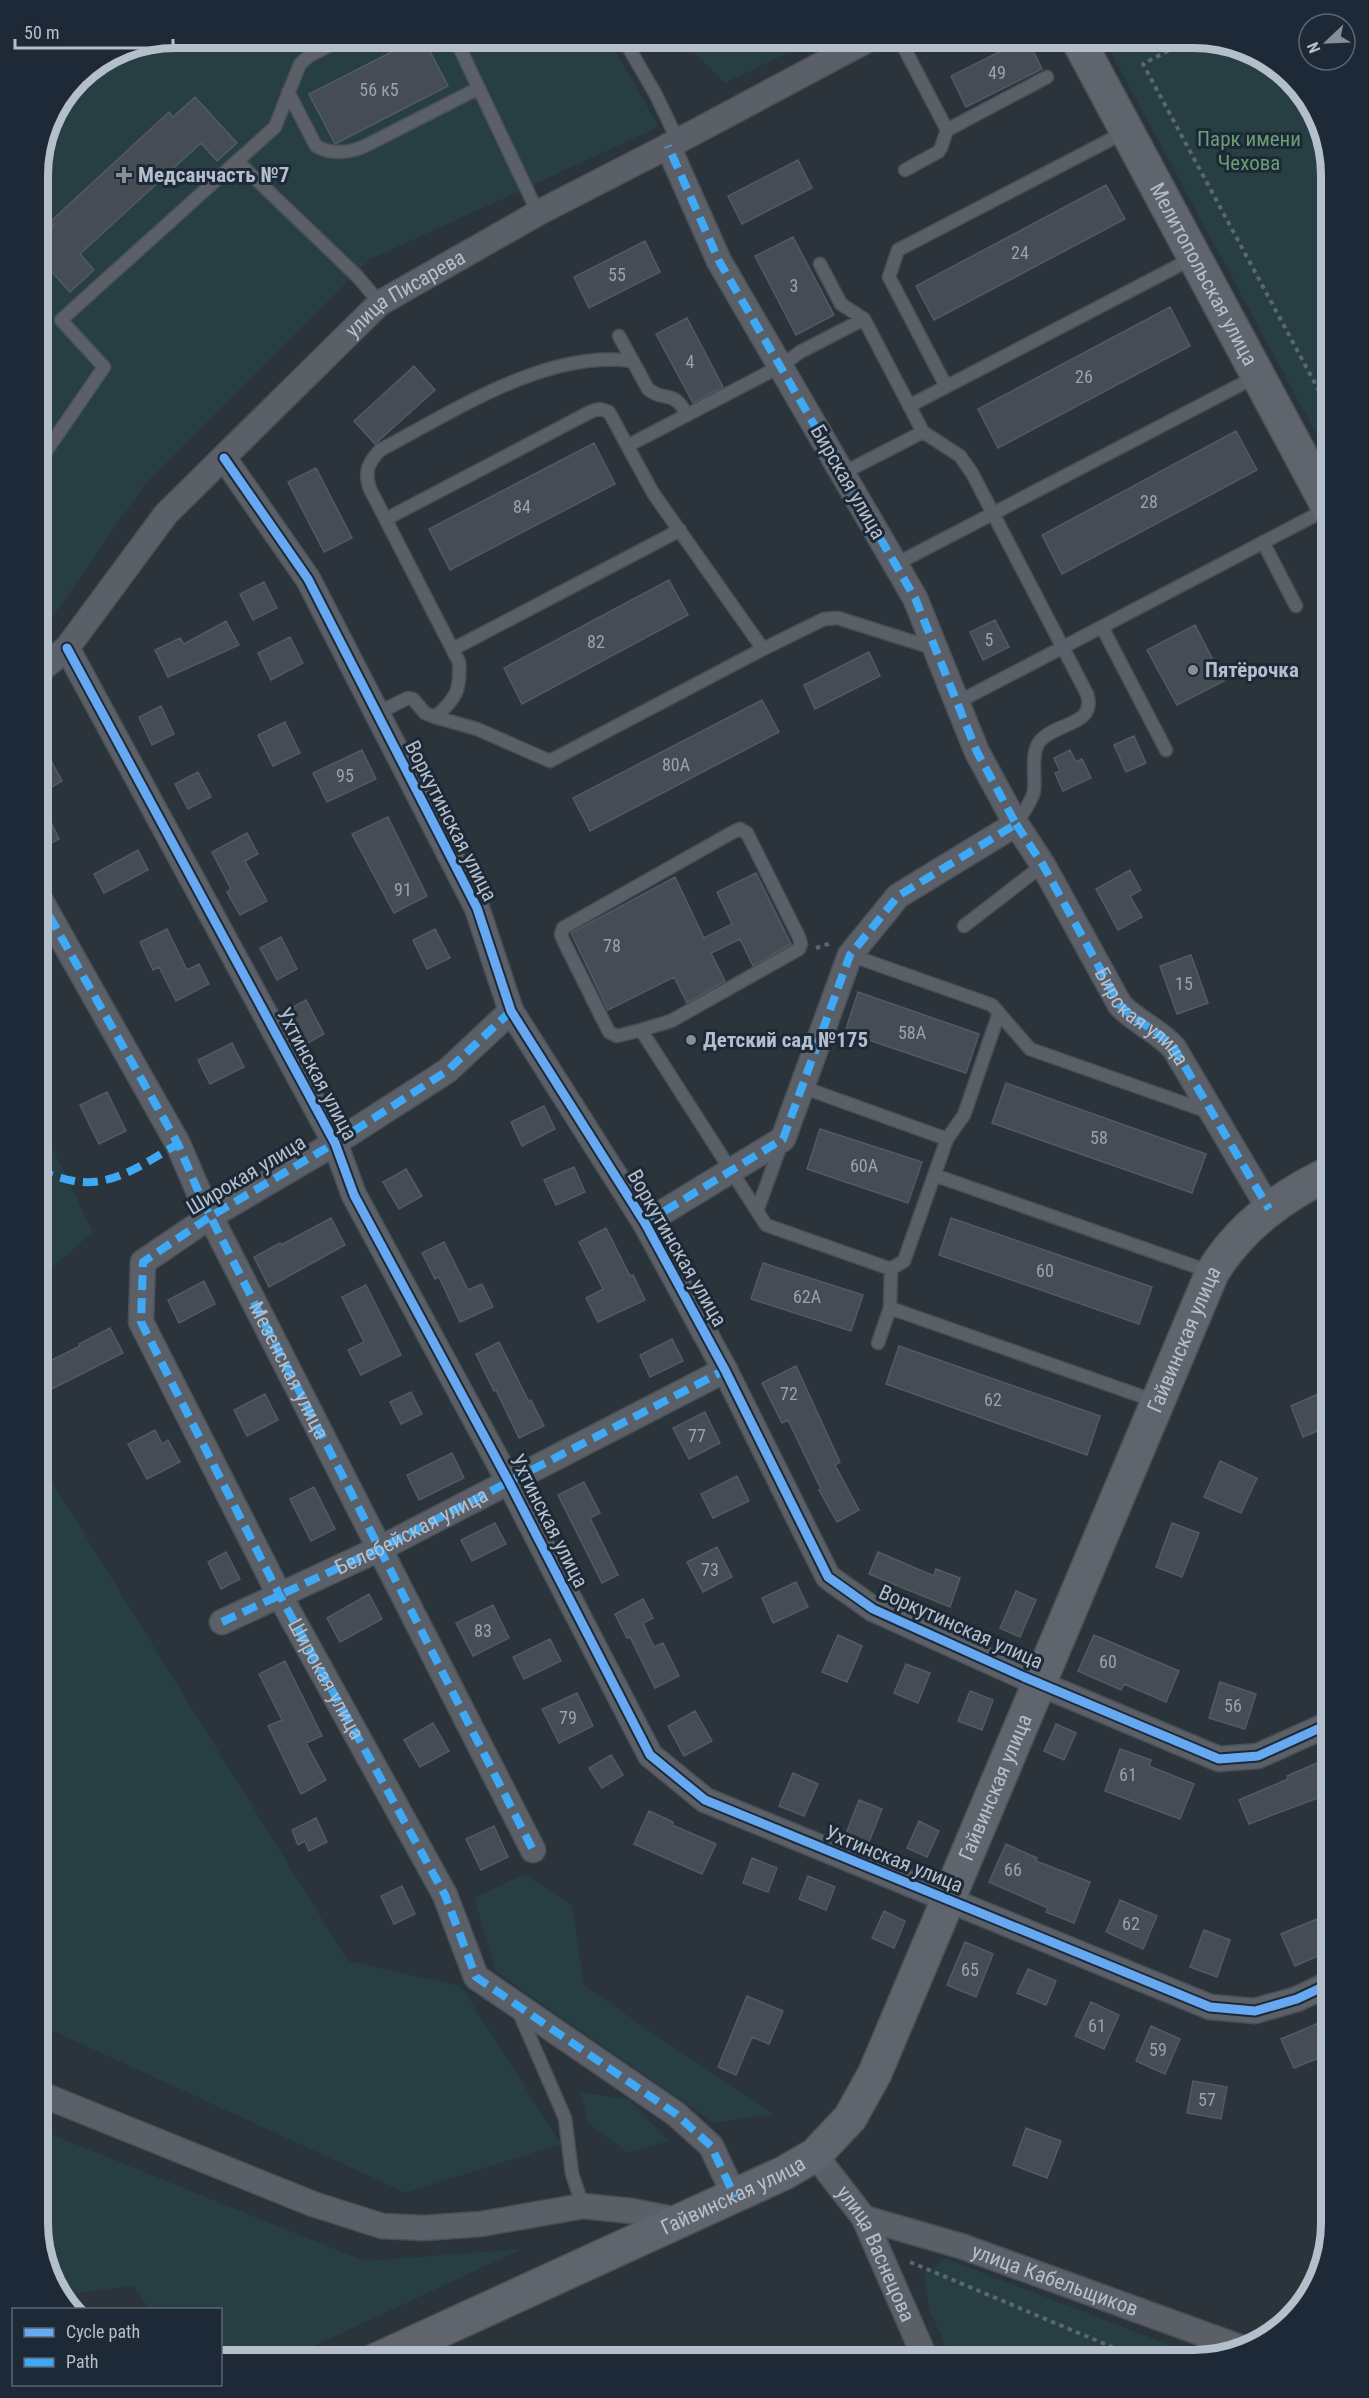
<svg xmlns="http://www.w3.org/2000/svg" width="1369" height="2398" viewBox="0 0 1369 2398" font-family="'Roboto Condensed',sans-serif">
  <rect width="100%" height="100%" fill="#2b333b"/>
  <path fill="#273f42" d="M175 38H608L659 127 369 260 145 484 38 638V167L48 122 78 78 123 48Z
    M679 38H819L725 83Z
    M1103 38H1203L1271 61 1317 115 1331 175V461Z
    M38 1135 53 1149 93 1232 38 1280Z
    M38 1459 348 1961 461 1986 561 2144 406 2193 38 2024Z
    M524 1874 572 1905 584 1986 773 2114 714 2123 496 1972 474 1898Z
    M581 2092 630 2100 668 2141 628 2153 588 2123Z
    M38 2129 364 2261 522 2249 284 2360H221L220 2310 149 2309 134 2286 62 2295C30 2259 37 2175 38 2129Z
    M944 2258 1203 2358 1194 2360H952L929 2309 924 2275Z"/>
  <path fill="#454c53" stroke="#535a63" stroke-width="1.5" d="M419 38H423L448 86 335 144 309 94Z
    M1027 38 1042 69 966 107 951 76Z
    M195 97 237 143 217 161 201 143 80 254 94 270 70 292 38 257V241L54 226 50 222 169 112 173 117Z
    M798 160 812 188 742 224 728 196Z
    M1106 185 1125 219 934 320 916 286Z
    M793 237 834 315 796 335 755 256Z
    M645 241 660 272 589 308 574 277Z
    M1170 307 1190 346 998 448 978 409Z
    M687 318 723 387 693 403 656 334Z
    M414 366 435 390 375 444 354 421Z
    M1236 431 1257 470 1062 574 1042 535Z
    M594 443 615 484 450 570 429 529Z
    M316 468 352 538 324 552 288 482Z
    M669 580 688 615 522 704 504 668Z
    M264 582 277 608 253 620 240 594Z
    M995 620 1009 647 983 660 970 632Z
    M226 621 239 645 168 677 155 650 180 638 184 644Z
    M1195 625 1224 681 1177 705 1147 650Z
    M290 637 303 663 271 680 258 653Z
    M869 652 880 676 815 709 804 685Z
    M762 700 779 732 590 831 573 798Z
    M161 706 174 734 152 745 139 717Z
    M285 722 300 753 273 766 258 735Z
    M1134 736 1146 763 1126 772 1114 745Z
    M38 737 62 781 38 795Z
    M362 750 376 779 327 802 313 773Z
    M1070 750 1076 762 1082 759 1091 778 1063 791 1055 773 1060 771 1054 758Z
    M198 772 211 797 188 809 175 784Z
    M38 796 59 839 38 850Z
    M388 817 427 896 394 913 352 834Z
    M247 833 258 854 245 861 267 901 240 915 227 892 231 889 212 852Z
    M138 850 148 870 104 893 94 874Z
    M1130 870 1141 890 1130 896 1142 917 1118 930 1096 889Z
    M756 873 791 944 753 966 740 939 711 953 725 981 687 1003 674 977 608 1010 571 933 675 877 704 938 732 924 717 892Z
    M167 929 187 970 199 964 209 984 176 1001 159 967 153 970 140 942Z
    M435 929 450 958 427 969 413 940Z
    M281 937 297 969 277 980 260 948Z
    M1191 955 1208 1003 1177 1014 1160 966Z
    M858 992 979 1034 966 1073 845 1032Z
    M306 1000 324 1034 306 1044 287 1010Z
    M232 1043 244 1067 210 1084 198 1060Z
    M1006 1083 1206 1154 1192 1193 992 1123Z
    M107 1092 126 1131 99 1144 80 1105Z
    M544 1106 555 1129 522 1146 511 1122Z
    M820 1129 922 1162 908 1203 807 1169Z
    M574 1167 585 1192 556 1205 544 1180Z
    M406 1169 422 1196 399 1209 383 1182Z
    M331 1218 345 1245 269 1287 254 1257 280 1243 281 1245Z
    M951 1218 1152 1287 1139 1324 939 1255Z
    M606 1228 630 1276 633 1275 645 1300 598 1322 586 1298 603 1289 579 1242Z
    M444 1242 468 1290 482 1284 493 1307 460 1322 439 1277 435 1279 422 1253Z
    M763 1263 863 1295 851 1331 751 1299Z
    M204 1281 215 1304 179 1323 168 1300Z
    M366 1285 401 1355 361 1375 348 1350 364 1342 342 1297Z
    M110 1328 123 1353 38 1396V1367L80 1346 79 1344Z
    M672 1339 683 1361 650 1377 640 1355Z
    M499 1342 529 1402 531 1400 544 1426 519 1438 496 1390 494 1391 476 1354Z
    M899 1346 1100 1416 1087 1455 886 1384Z
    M796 1366 840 1462 835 1465 859 1510 837 1522 819 1490 821 1489 788 1420 782 1423 762 1383Z
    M411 1392 422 1414 401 1424 390 1402Z
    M265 1394 278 1420 247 1436 234 1410Z
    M1318 1394 1331 1425 1303 1437 1291 1406Z
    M705 1412 720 1443 689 1459 673 1428Z
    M155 1430 162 1444 168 1440 180 1462 147 1479 128 1444Z
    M452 1453 464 1478 419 1500 407 1475Z
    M1220 1461 1257 1478 1241 1513 1204 1497Z
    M737 1476 749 1501 713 1518 701 1494Z
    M584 1482 600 1513 590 1518 618 1575 602 1583 558 1495Z
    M314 1487 335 1529 311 1541 290 1499Z
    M495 1523 506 1544 472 1561 461 1540Z
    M1172 1523 1199 1533 1182 1577 1156 1567Z
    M717 1547 732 1577 703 1592 687 1562Z
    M226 1552 240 1579 221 1589 208 1562Z
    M878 1552 934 1576 936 1569 960 1578 950 1607 869 1574Z
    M796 1582 808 1607 773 1623 762 1598Z
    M1016 1591 1036 1600 1020 1637 1000 1628Z
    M369 1594 382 1619 340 1642 327 1618Z
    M643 1599 653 1618 643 1623 654 1647 663 1643 679 1676 655 1688 630 1637 627 1638 615 1614Z
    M493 1605 509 1638 473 1656 456 1623Z
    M838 1635 862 1646 847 1682 822 1672Z
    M1094 1635 1179 1671 1166 1702 1124 1684 1121 1690 1078 1671Z
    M550 1639 561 1661 524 1679 513 1657Z
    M285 1661 322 1736 306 1743 326 1780 301 1794 268 1726 282 1720 259 1674Z
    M906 1664 930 1673 918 1703 894 1693Z
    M1220 1682 1256 1694 1245 1729 1209 1718Z
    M970 1691 993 1700 982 1730 958 1721Z
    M577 1693 593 1726 559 1743 542 1709Z
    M695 1711 712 1741 684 1756 668 1726Z
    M433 1723 449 1751 420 1767 404 1740Z
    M1056 1724 1076 1733 1064 1760 1044 1751Z
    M1120 1749 1151 1760 1149 1766 1194 1784 1180 1819 1105 1791Z
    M611 1755 623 1775 602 1788 589 1768Z
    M1331 1757V1793L1249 1824 1239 1800 1288 1779 1287 1776Z
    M793 1773 818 1784 804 1816 779 1806Z
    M859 1800 882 1809 869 1842 846 1834Z
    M649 1811 673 1822 672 1825 716 1844 702 1874 634 1844Z
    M316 1818 327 1842 309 1851 305 1841 298 1845 292 1830Z
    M919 1821 939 1831 927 1857 907 1848Z
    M494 1826 508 1857 481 1870 466 1839Z
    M1006 1844 1037 1858 1036 1861 1090 1882 1074 1923 1046 1912 1048 1908 989 1882Z
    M752 1858 777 1868 768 1892 743 1883Z
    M808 1876 835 1887 826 1910 799 1899Z
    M402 1886 415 1914 394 1924 381 1896Z
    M1120 1900 1157 1916 1143 1949 1106 1932Z
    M884 1911 905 1921 894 1948 872 1938Z
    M1317 1919 1331 1950 1295 1966 1281 1934Z
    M1204 1930 1230 1940 1217 1977 1190 1967Z
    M965 1942 993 1954 976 1997 947 1985Z
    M1028 1969 1056 1981 1046 2005 1017 1993Z
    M747 1996 783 2011 769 2044 752 2037 736 2075 718 2067Z
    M1091 2002 1119 2015 1104 2049 1075 2036Z
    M1331 2018V2053L1294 2068 1281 2039Z
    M1151 2026 1180 2039 1165 2074 1136 2061Z
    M1193 2081 1227 2087 1221 2119 1187 2113Z
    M1026 2128 1061 2141 1047 2178 1013 2165Z"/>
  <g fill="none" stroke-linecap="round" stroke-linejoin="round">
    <g stroke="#494f55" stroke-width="15">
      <path id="lane" d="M455 38 538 213
        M623 38 656 95 678 141
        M899 38 947 130 1047 77
        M288 92 316 146C332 155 349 153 365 146L479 88
        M237 161 357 276 380 303
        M905 170 938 152 941 148 947 130
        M820 264 841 304 864 319 923 432 843 473
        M619 336 648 389C665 403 673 388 687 415
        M946 386 889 277 898 250 1127 131
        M909 406 1193 258
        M923 432 960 456 972 473 1087 694C1097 726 1056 722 1040 741 1030 753 1036 777 1034 791 1032 802 1022 814 1016 824
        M629 445 781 366 800 352 864 319
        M38 463 104 367 61 320 275 127 300 64 309 56 344 38
        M1263 542 1296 606
        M896 564 1257 376
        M1102 627 1166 750
        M453 649 680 530
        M763 649 824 619 838 618 936 649
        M958 702 1327 509
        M377 713 408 698 413 699 425 713 435 717 477 729 550 761 763 649 653 493 609 412 600 409 592 411 386 519
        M435 717C456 699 461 690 459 662L370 489C364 472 368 463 380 450 453 412 546 349 632 361
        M964 926 1043 865
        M850 955 992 1005 1030 1049 1209 1112
        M641 1030 617 1036 609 1032 564 942 561 934 563 928 733 832 740 829 747 833 799 937 801 944 799 949 671 1021 641 1030 766 1225 891 1269 890 1308 1158 1402
        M802 1087 947 1139
        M934 1175 1211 1272
        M757 1211 782 1142
        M891 1269 904 1261 947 1139 964 1115 999 1013
        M878 1343 890 1308
        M518 2010 565 2118 572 2174 583 2206"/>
    </g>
    <g stroke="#494f55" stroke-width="27">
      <g id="street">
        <path d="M224 458 308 579 477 908 511 1011 645 1223 725 1370 828 1577 873 1609 1024 1677 1219 1759 1258 1756 1331 1723"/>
        <path d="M67 648 335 1143 354 1195 509 1482 650 1755 705 1800 1210 2007 1255 2011 1297 1999 1331 1983"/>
        <path id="s1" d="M38 672 67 648 166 514 380 303 538 213 678 141 871 38"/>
        <path id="s2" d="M1016 824 1043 865 1120 1005C1136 1022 1158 1030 1174 1048L1269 1209"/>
        <path d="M38 896 178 1144 202 1200 533 1850"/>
        <path d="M511 1011 447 1071 335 1143 211 1216 143 1262 141 1322 280 1596 445 1895 476 1977 676 2114 711 2146 735 2197"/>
        <path d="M1322 1177 1331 1199"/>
        <path d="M645 1223 783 1139 850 955 898 896 1016 824 977 752 915 598 719 261 668 146"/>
        <path d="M222 1622 379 1549 725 1370"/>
        <path d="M38 2093 313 2204 382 2226 423 2228 481 2224 583 2206 632 2211 683 2221"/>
        <path id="s3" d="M815 2155 864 2218 926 2360"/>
        <path id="s4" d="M864 2218 961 2246 1245 2349"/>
      </g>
    </g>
    <g stroke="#494f55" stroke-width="36">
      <g id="secondary">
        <path id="s5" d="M1077 38 1331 512"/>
        <path id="s6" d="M376 2360 784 2173 815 2155 850 2118 875 2073 1212 1273C1239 1228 1285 1193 1331 1173"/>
      </g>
    </g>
    <path stroke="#5e656c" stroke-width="4" stroke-dasharray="4.5 4.5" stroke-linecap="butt" d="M1192 38 1143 64 1331 413
      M816 948 831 943
      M910 2262 1143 2360"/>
    <use href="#lane" stroke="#5b6068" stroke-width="12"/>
    <use href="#street" stroke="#5b6068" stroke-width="24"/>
    <use href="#secondary" stroke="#60656d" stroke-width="33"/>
    <g stroke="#3fa9f5" stroke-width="8" stroke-dasharray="15 8" stroke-linecap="butt">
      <path d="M1016 824 1043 865 1120 1005C1136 1022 1158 1030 1174 1048L1269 1209"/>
      <path id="s7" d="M38 896 178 1144 202 1200 533 1850"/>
      <path id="s8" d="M511 1011 447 1071 335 1143 211 1216 143 1262 141 1322 280 1596 445 1895 476 1977 676 2114 711 2146 735 2197"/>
      <path d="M38 1172C50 1174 62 1179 74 1181 113 1188 146 1162 178 1144"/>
      <path d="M1322 1177 1331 1199"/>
      <path d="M645 1223 783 1139 850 955 898 896 1016 824 977 752 915 598 719 261 668 146"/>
      <path id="s9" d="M222 1622 379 1549 725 1370"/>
    </g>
    <g stroke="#1d2937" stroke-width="13">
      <path id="cycleway" d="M224 458 308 579 477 908 511 1011 645 1223 725 1370 828 1577 873 1609 1024 1677 1219 1759 1258 1756 1331 1723
        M67 648 335 1143 354 1195 509 1482 650 1755 705 1800 1210 2007 1255 2011 1297 1999 1331 1983"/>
    </g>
    <use href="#cycleway" stroke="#66a8f1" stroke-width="9"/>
  </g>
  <g fill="#858e99" stroke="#1d2937" stroke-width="2">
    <path d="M121 166h6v6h6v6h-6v6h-6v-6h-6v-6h6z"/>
    <circle cx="1193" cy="670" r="6"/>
    <circle cx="691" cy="1040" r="6"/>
  </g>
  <g text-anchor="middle" stroke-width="6" stroke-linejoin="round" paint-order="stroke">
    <g font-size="18" fill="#99a2ae">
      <text x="997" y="79">49</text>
      <text x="379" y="96">56 к5</text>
      <text x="1020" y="259">24</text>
      <text x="617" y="281">55</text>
      <text x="794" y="292">3</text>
      <text x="690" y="368">4</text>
      <text x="1084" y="383">26</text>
      <text x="1149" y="508">28</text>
      <text x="522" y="513">84</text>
      <text x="989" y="646">5</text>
      <text x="596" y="648">82</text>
      <text x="676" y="771">80А</text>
      <text x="345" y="782">95</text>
      <text x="403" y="896">91</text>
      <text x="612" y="952">78</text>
      <text x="1184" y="990">15</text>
      <text x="912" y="1039">58А</text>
      <text x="1099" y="1144">58</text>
      <text x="864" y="1172">60А</text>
      <text x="1045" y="1277">60</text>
      <text x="807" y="1303">62А</text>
      <text x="789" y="1400">72</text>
      <text x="993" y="1406">62</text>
      <text x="697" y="1442">77</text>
      <text x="710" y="1576">73</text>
      <text x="483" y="1637">83</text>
      <text x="1108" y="1668">60</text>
      <text x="1233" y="1712">56</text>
      <text x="568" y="1724">79</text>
      <text x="1128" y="1781">61</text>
      <text x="1013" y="1876">66</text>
      <text x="1131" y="1930">62</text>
      <text x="970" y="1976">65</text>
      <text x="1097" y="2032">61</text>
      <text x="1158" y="2056">59</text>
      <text x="1207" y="2106">57</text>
    </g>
    <g font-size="21" fill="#6b9e73" stroke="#1d2937">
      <text x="1249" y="146">Парк имени<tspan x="1249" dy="24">Чехова</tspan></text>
    </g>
    <g font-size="21" font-weight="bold" fill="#b5bfcc" stroke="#1d2937" text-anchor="start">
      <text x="138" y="182">Медсанчасть №7</text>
      <text x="1205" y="677">Пятёрочка</text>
      <text x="703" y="1047">Детский сад №175</text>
    </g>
    <g font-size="21" fill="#b5bfcc" stroke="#1d2937">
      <text dy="7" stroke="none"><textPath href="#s5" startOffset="268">Мелитопольская улица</textPath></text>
      <text dy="7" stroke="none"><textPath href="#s1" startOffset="531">улица Писарева</textPath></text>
      <text transform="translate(848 482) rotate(60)" y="7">Бирская улица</text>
      <text transform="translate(451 821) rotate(63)" y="7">Воркутинская улица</text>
      <text dy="7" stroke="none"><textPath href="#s2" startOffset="232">Бирская улица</textPath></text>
      <text transform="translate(317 1074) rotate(62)" y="7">Ухтинская улица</text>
      <text transform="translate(246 1175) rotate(-31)" y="7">Широкая улица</text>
      <text transform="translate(677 1248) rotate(60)" y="7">Воркутинская улица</text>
      <text dy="7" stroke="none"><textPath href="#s6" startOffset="1383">Гайвинская улица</textPath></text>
      <text dy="7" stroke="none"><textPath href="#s7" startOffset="537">Мезенская улица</textPath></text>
      <text transform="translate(549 1521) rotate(63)" y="7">Ухтинская улица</text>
      <text dy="7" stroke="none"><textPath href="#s9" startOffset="210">Белебейская улица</textPath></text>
      <text transform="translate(961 1627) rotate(24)" y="7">Воркутинская улица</text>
      <text dy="7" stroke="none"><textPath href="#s8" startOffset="909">Широкая улица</textPath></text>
      <text dy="7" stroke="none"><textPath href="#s6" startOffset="897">Гайвинская улица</textPath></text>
      <text transform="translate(894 1859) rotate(22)" y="7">Ухтинская улица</text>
      <text dy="7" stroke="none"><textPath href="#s6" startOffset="393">Гайвинская улица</textPath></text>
      <text dy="7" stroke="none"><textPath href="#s3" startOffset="117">улица Васнецова</textPath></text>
      <text dy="7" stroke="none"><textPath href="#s4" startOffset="201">улица Кабельщиков</textPath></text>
    </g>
  </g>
  <path d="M0 0H1369V2398H0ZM175 48H1194A127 127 0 0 1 1321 175V2223A127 127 0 0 1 1194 2350H175A127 127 0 0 1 48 2223V175A127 127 0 0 1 175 48Z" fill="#1d2937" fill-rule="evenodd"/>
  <path fill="none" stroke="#b5bfcc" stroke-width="8" d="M175 48H1194A127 127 0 0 1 1321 175V2223A127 127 0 0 1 1194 2350H175A127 127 0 0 1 48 2223V175A127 127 0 0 1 175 48Z"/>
  <rect x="12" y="2308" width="210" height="78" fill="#1d2937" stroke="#5a6573" stroke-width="1.5"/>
  <rect x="24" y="2328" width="30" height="9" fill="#66a8f1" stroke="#5a6573" stroke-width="1.5"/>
  <text x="66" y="2338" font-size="18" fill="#b5bfcc">Cycle path</text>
  <rect x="24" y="2358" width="30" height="9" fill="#3fa9f5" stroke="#5a6573" stroke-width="1.5"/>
  <text x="66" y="2368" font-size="18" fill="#b5bfcc">Path</text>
  <g transform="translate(1327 42) rotate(247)"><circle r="28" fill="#1d2937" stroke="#5a6573" stroke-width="1.5"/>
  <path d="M0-4.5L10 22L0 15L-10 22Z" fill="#858e99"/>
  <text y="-9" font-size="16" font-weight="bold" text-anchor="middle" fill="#b5bfcc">N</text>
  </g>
  <path d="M15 39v9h158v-9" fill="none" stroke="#b5bfcc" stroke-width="3"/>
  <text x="24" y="39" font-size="18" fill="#b5bfcc" stroke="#1d2937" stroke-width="4.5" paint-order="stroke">50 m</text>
</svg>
